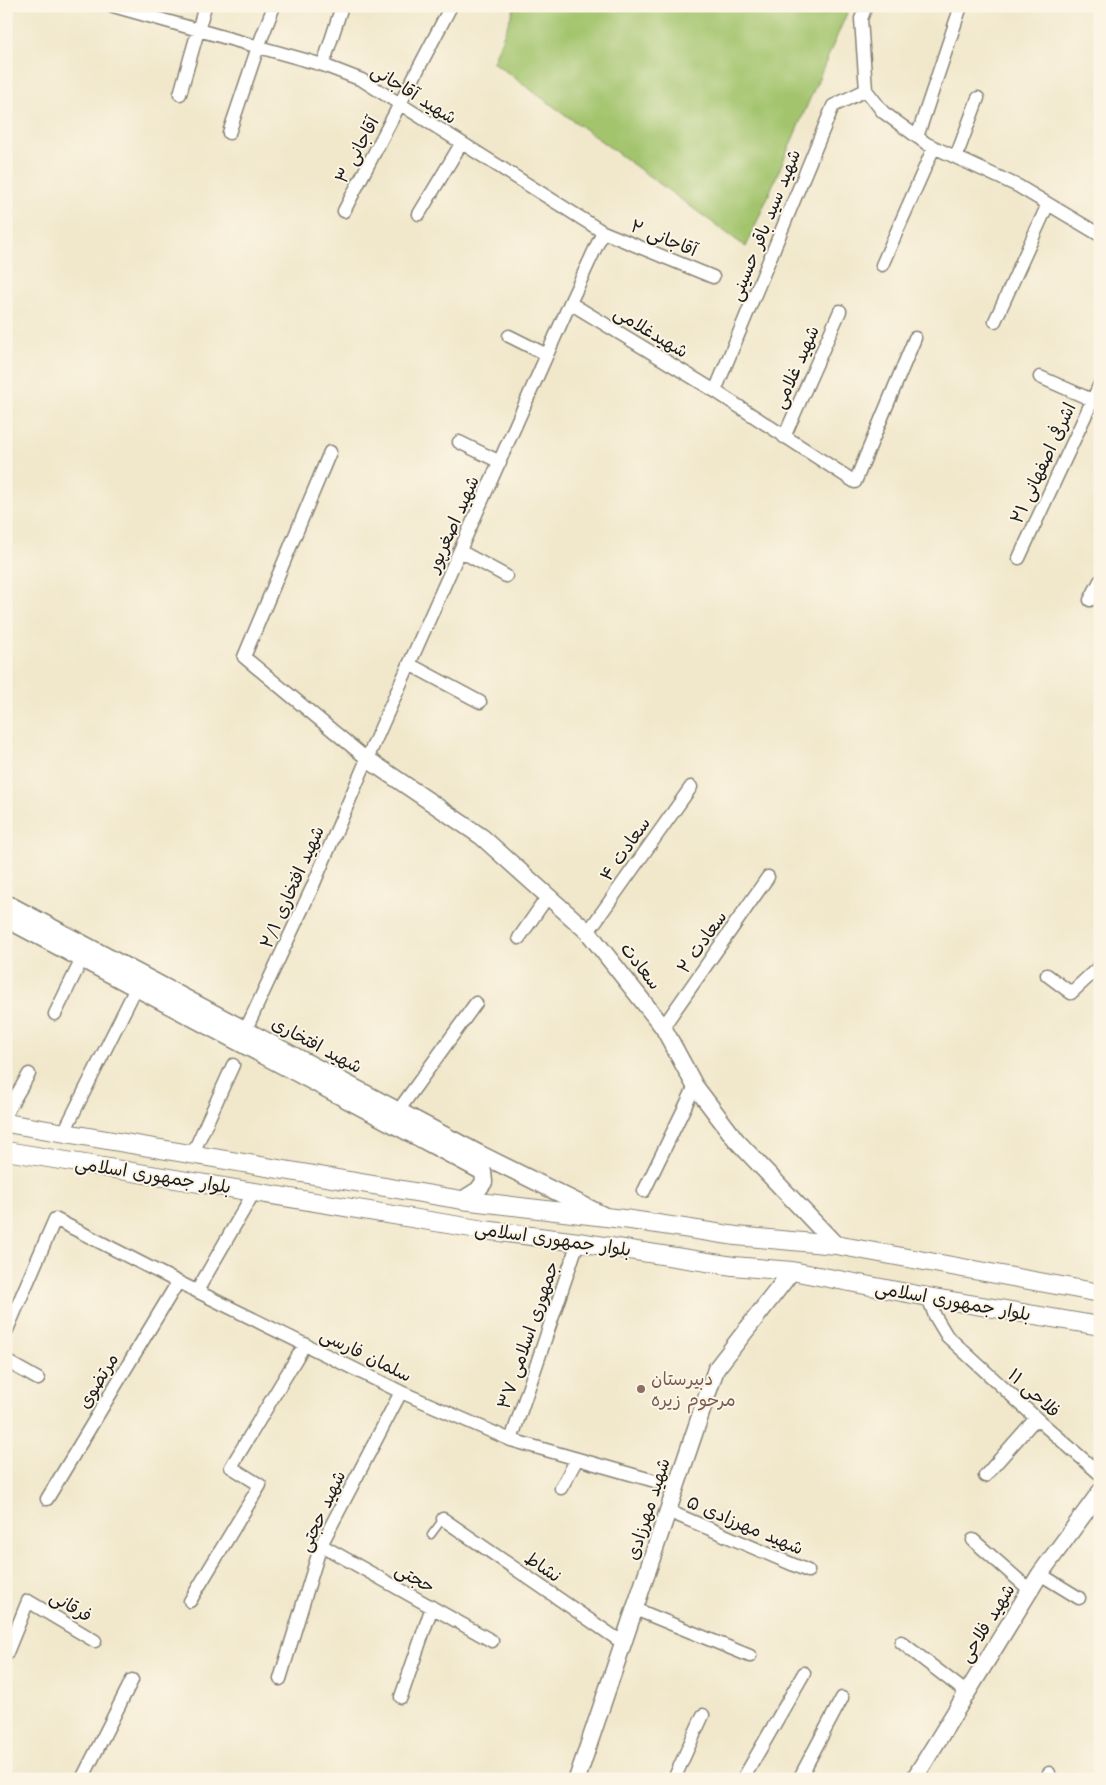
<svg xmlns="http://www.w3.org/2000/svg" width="1106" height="1785" viewBox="0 0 1106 1785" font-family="'Comic Neue','Playpen Sans Arabic',sans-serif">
  <rect width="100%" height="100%" fill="#fcf5e5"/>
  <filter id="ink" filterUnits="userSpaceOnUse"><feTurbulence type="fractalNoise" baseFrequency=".02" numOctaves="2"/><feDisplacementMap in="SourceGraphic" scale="10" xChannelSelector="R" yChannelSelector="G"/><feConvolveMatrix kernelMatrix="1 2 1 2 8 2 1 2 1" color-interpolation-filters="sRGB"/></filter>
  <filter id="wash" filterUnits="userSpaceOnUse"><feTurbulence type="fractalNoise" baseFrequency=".0096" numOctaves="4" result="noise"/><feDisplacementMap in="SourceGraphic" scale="20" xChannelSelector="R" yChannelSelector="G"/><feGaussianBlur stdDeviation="1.12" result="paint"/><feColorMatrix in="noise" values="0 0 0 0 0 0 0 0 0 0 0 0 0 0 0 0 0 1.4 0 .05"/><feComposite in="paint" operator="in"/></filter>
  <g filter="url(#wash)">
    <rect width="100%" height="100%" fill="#f1e8cc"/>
    <path fill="#a3c46d" stroke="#607044" d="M515 6H850L746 247 493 62Z"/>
  </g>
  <g filter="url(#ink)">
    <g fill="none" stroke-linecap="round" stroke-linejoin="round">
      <g stroke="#868274" stroke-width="9">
        <path id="service" d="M431 1535 443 1519"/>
      </g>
      <g stroke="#868274" stroke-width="15">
        <path id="minor" d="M113 6 323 65 362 80 603 232 570 303 367 759 312 888 246 1029
          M866 6 861 19 866 90
          M323 65 342 6
          M866 90 883 112 927 144 1018 186 1100 235
          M180 94 205 6
          M229 133 258 47 274 6
          M917 137 961 6
          M956 157 978 98
          M344 211 451 6
          M419 214 461 144
          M603 232 713 277
          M882 265 934 147
          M570 303 715 391 855 482 915 338
          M995 321 1048 204
          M509 336 547 355
          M1040 377 1092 400
          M715 391 833 106 866 90
          M784 437 840 311
          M459 442 500 462
          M330 452 244 657 367 759
          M460 551 506 576
          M1019 558 1100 384
          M1090 600 1100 581
          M409 664 480 702
          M588 932 691 787
          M519 938 548 896
          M1047 975 1071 993 1100 966
          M55 1014 82 959
          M663 1027 768 877
          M398 1111 476 1003
          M6 1113 29 1074
          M64 1132 136 988
          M193 1153 233 1065
          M644 1191 695 1086
          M197 1291 254 1192
          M928 1297 935 1316 947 1336 1036 1418 1100 1474
          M6 1332 55 1219 178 1282 401 1392 511 1440 676 1487
          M6 1361 38 1379
          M511 1440 578 1242
          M985 1476 1036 1418
          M561 1488 577 1459
          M47 1499 178 1282
          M668 1511 808 1571
          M443 1519 623 1643
          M973 1540 1030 1590
          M321 1545 492 1641
          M1040 1574 1079 1598
          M190 1601 260 1485 231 1467 305 1344
          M635 1609 750 1656
          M901 1642 967 1693
          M6 1655 28 1601 95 1641
          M280 1679 321 1545 401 1392
          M401 1697 432 1607
          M82 1779 132 1680
          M674 1779 703 1715
          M743 1779 804 1673
          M799 1779 842 1698
          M1046 1779 1049 1773"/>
      </g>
      <g stroke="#868274" stroke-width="19">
        <path id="tertiary" d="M367 759 482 837 588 932 663 1027 695 1086 736 1140 836 1245
          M6 903 480 1154 603 1215
          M6 919 483 1172 484 1182 478 1190 462 1200
          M577 1779 716 1369 792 1271
          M914 1779 1040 1574 1100 1492"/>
      </g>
      <g stroke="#868274" stroke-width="20">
        <path id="secondary" d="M6 1123 462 1200 631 1220 736 1236 836 1245 1100 1293
          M6 1151 484 1230 578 1242 733 1266 792 1271 928 1297 1100 1326"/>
      </g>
      <use href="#service" stroke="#fff" stroke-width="6"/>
      <use href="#minor" stroke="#fff" stroke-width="12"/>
      <use href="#tertiary" stroke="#fff" stroke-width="16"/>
      <use href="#secondary" stroke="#fff" stroke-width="18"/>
    </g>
  </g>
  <circle fill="#8d6e63" stroke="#fcf5e5" stroke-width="2" cx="641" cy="1389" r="5"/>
  <g text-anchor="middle" stroke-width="4" stroke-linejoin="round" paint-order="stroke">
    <g font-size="18" fill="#1c1c1c" stroke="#fcf5e5">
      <text transform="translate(414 94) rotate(32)" y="6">شهید آقاجانی</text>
      <text transform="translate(357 150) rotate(-62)" y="6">آقاجانی ۳</text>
      <text transform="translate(765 225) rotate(-68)" y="6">شهید سید باقر حسینی</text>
      <text transform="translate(664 238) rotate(22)" y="6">آقاجانی ۲</text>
      <text transform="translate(651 332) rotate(31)" y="6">شهیدغلامی</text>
      <text transform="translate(796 367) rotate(-66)" y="6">شهید غلامی</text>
      <text transform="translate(1043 463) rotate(-65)" y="6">اشرفی اصفهانی ۲۱</text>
      <text transform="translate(453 524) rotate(-66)" y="6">شهید اصغرپور</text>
      <text transform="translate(625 849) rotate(-55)" y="6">سعادت ۴</text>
      <text transform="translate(292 887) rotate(-66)" y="6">شهید افتخاری ۲/۱</text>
      <text transform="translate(702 942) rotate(-55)" y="6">سعادت ۲</text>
      <text transform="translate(641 966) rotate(52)" y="6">سعادت</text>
      <text transform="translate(317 1045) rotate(28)" y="6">شهید افتخاری</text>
      <text transform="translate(153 1175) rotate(9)" y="6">بلوار جمهوری اسلامی</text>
      <text transform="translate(553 1239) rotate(8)" y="6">بلوار جمهوری اسلامی</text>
      <text transform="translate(953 1301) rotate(10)" y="6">بلوار جمهوری اسلامی</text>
      <text transform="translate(528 1335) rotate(-71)" y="6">جمهوری اسلامی ۳۷</text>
      <text transform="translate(366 1355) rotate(26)" y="6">سلمان فارسی</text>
      <text transform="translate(98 1381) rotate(-59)" y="6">مرتضوی</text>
      <text transform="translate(1034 1393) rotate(42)" y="6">فلاحی ۱۱</text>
      <text transform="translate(648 1509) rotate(-72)" y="6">شهید مهرزادی</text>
      <text transform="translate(322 1511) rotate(-65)" y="6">شهید حجتی</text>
      <text transform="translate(745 1525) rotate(23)" y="6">شهید مهرزادی ۵</text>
      <text transform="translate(543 1567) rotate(34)" y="6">نشاط</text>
      <text transform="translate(415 1578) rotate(29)" y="6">حجتی</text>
      <text transform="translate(71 1606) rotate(30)" y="6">فرقانی</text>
      <text transform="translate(987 1623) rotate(-58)" y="6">شهید فلاحی</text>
    </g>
    <g font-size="18" fill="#785e54" stroke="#fcf5e5" text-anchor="start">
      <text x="651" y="1385">دبیرستان<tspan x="651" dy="21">مرحوم زیره</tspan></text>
    </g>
  </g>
  <rect width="1106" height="1785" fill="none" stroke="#fcf5e5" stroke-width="25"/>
</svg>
